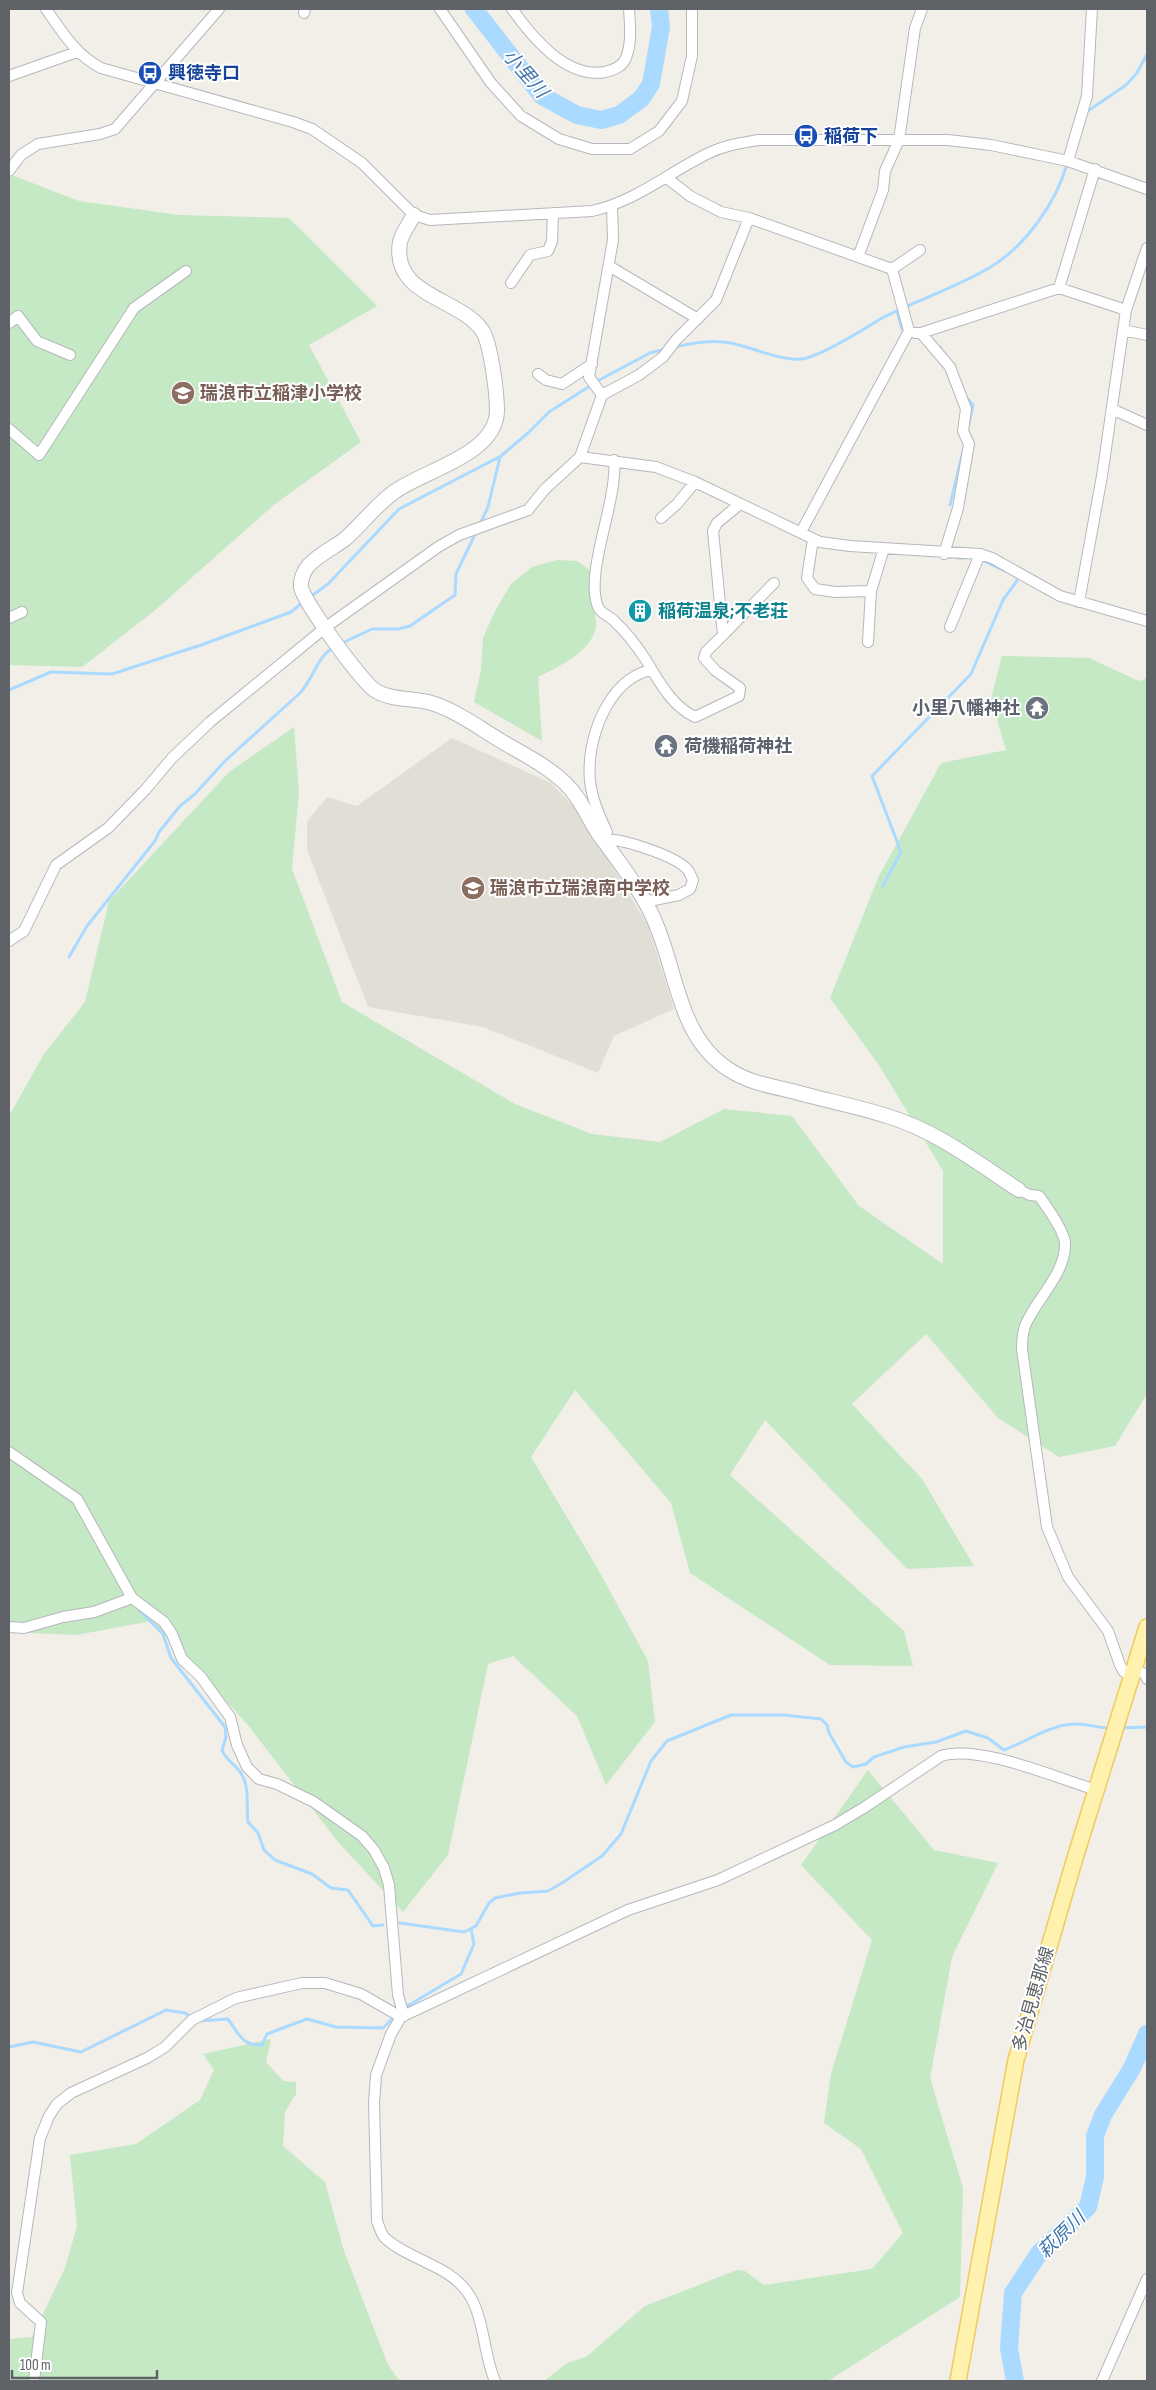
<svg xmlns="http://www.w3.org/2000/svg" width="1156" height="2390" viewBox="0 0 1156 2390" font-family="'Sofia Sans Condensed','Noto Sans JP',sans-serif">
  <rect width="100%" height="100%" fill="#f1efe8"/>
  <path fill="#e1ded6" d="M452 738 551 783 577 810 648 925 674 1009 614 1036 598 1073 483 1027 368 1007 307 850V821L327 797 357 806Z"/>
  <path fill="#c5e8c5" d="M9 174 79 201 179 215 289 218 377 306 309 345 361 442 275 504 153 612 82 667 9 665Z
    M557 560 577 561 591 571C591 590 595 604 596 621 598 649 558 667 538 677L542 741 474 702 481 670 483 638 495 611 511 584 532 567Z
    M1002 656 1089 658 1139 681 1147 678V1394L1115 1446 1059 1457 998 1418 926 1334 852 1404 922 1479 974 1566 907 1569 765 1420 730 1475 904 1631 913 1666 830 1665 690 1573 671 1503 575 1390 531 1457 595 1564 648 1661 655 1722 606 1785 577 1716 513 1656 488 1664 448 1855 403 1912 338 1842 247 1724 152 1621 76 1635 9 1632V1116L44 1054 85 1002 109 901 229 772 294 727 299 792 292 869 342 1002 515 1104 592 1134 660 1142 724 1109 792 1116 859 1206 943 1264V1171L879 1065 830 998 878 878 941 763 1006 750 991 699Z
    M868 1770 934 1850 998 1863 952 1957 930 2078 963 2188 960 2297 828 2381H544L567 2363 586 2357 645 2306 737 2270 745 2271 764 2285 872 2269 903 2233 861 2149 824 2123 831 2074 872 1940 801 1865Z
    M271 2039 266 2062 283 2081 296 2082V2094L285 2112 283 2146 325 2182 344 2251 388 2365 399 2380 412 2381H9V2339L32 2337 65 2268 77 2226 70 2155 136 2144 200 2100 214 2070 203 2054Z"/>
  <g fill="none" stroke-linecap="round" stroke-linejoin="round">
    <path stroke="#aadaff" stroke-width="3" d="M1085 113 1126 85 1137 73 1147 54
      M897 311 902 329
      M674 347C690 344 707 340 723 342 747 344 777 361 801 359 817 358 866 328 882 318 917 300 955 288 989 268 1025 247 1056 203 1067 164
      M940 347 945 355
      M965 396 973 405 969 424
      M950 505 964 447
      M480 524 488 507 500 457
      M957 558H966
      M984 561 1005 571
      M310 597 328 584 399 509 501 456 528 433 549 412 601 379 650 353 666 349
      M340 644 372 629H398L410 626 455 595 456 574 476 532
      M9 690 51 672 112 674 201 645 291 612 303 602
      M883 886 901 852 872 776 971 674 1003 600 1019 578 1017 577
      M69 957 87 926 155 841 159 832 180 806 195 794 225 761 300 693C314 678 316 658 334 647
      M140 1611 163 1634 171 1658 225 1727 226 1737 222 1750C227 1762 237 1765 242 1775 250 1789 246 1806 248 1822L258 1833 264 1850 275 1860 312 1874 331 1888 348 1890 373 1926 383 1925
      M1119 1728 1147 1727
      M400 1923 464 1932 476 1926 489 1903 495 1898 520 1893 548 1891 562 1883 602 1856 621 1834 651 1761 667 1741 731 1715H784L821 1719 827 1725 829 1733 846 1762 853 1767 866 1764 874 1757 904 1747 936 1742 966 1731 988 1738 1004 1750C1028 1741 1047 1726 1073 1724 1086 1723 1097 1728 1111 1728
      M404 2008 461 1974 474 1944 471 1929
      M198 2021 228 2019C239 2034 242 2046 262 2045L267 2034 307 2019 336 2027 383 2028 396 2015
      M9 2047 33 2042 81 2052 166 2010 185 2013 193 2018"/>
    <path stroke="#aadaff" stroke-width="18" d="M474 9 542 96 577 115 601 120 619 115 641 99 651 84 661 27 659 9
      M1015 2381 1009 2348 1013 2293 1040 2252 1088 2207 1095 2177V2136L1103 2115 1132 2068 1147 2034"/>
    <g stroke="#b5b8bc" stroke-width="12">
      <path id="street" d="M46 9C62 32 76 55 101 68L293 122 312 129 362 163 414 215 430 220 592 211C637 201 669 172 709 153 725 145 741 143 758 140H948L991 145 1068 161 1147 189
        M440 9 491 83 521 116 559 139 592 149H630L659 131 682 101 692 56V9
        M512 9C532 37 566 79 605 72 614 70 622 67 626 58 632 42 630 25 629 9
        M304 13 305 9
        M9 76 77 52
        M1068 161 1087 96 1092 9
        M9 171 21 155 38 144 100 134 115 129 219 9
        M667 178 690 196 721 212 749 218 892 269 909 331 801 532
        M858 257 883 190 885 171 899 140 915 28 922 9
        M609 266 698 319
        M892 269 920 250
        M511 283 530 255 548 251 552 241 553 213
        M1059 288 1095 169
        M9 323 18 316 37 341 70 355
        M1123 330 1147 335
        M915 333H921L1059 288 1126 310
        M921 333 950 367 966 409 963 431 969 444 958 508 944 554
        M538 374 546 380 562 384 592 364
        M602 395 589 377 613 240 612 206
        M1112 409 1147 425
        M9 429 39 455 134 308 186 271
        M580 457 656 467 695 482 820 542 850 546 980 554 992 558 1060 596 1147 621
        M614 460C618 502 584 572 598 607 601 614 610 616 615 622 625 631 636 645 644 657 658 679 670 705 695 717L739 696 740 688 716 671 704 658 706 652 723 635 713 531 717 523 740 504
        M661 518 677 504 695 482
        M813 539 807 578 815 589 835 592 871 591 884 548
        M1079 602 1102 476 1126 310 1147 248
        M9 618 22 612
        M950 627 980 554
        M723 635 774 583
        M868 642 871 591
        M602 837 607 832C599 815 592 799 590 781 586 740 607 681 650 670
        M605 840C622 838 675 856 687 869 690 872 691 877 693 880L690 889 679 895 644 902
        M9 941 24 931 56 865 108 828 146 789 172 758 210 722 326 627 438 547 459 535 528 510 545 489 580 457 602 395 639 375 663 357 676 340 716 300 749 218
        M1019 1190 1030 1195 1039 1196C1047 1207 1064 1230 1065 1243 1066 1274 1036 1299 1025 1326 1022 1334 1022 1342 1022 1349L1047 1527 1068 1577 1108 1631 1120 1665 1124 1672 1131 1676
        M9 1452 77 1499 132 1598 164 1622 172 1634 182 1659 201 1677 230 1717 237 1745 247 1767 259 1779 277 1784 314 1802 362 1836 374 1850 384 1868 389 1885 398 1995 404 2016
        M9 1627 24 1628 63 1617 94 1612 132 1598
        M1133 1669 1145 1674 1147 1679
        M34 2381 41 2322 20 2303 17 2293 40 2138 49 2116 57 2104 71 2093 147 2058 165 2047 192 2020 236 1998 302 1983H325L361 1994 401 2017
        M495 2381C483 2354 485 2318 468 2293 449 2265 409 2260 385 2238 381 2234 379 2226 377 2221L374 2103 376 2075 391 2034 401 2017 628 1910 718 1880 835 1825 865 1807 941 1756C979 1744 1057 1778 1096 1790
        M1102 2381 1147 2279"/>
    </g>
    <g stroke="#b6babf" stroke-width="16">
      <path id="secondary" d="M414 215C409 224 402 233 400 242 391 296 458 297 482 330 491 343 497 394 497 411 496 455 424 470 394 492 376 505 362 524 345 539 333 548 318 555 308 566 304 571 300 580 301 587 303 601 363 684 376 691 391 700 411 698 428 702 454 709 478 727 501 741 523 754 546 765 565 783 580 797 587 816 598 833 617 859 638 886 652 915 677 966 676 1035 728 1069 747 1082 770 1086 792 1091 823 1100 856 1106 887 1116 937 1131 976 1162 1019 1190"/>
    </g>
    <g stroke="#f2c960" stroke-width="18">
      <path id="primary" d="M958 2381 1016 2060 1075 1858 1147 1627"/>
    </g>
    <use href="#street" stroke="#fff" stroke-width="10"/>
    <use href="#secondary" stroke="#fff" stroke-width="14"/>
    <use href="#primary" stroke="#fff2af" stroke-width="15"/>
  </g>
  <defs>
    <g id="bus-disc" transform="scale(1.25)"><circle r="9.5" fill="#1a4fb4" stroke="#fff"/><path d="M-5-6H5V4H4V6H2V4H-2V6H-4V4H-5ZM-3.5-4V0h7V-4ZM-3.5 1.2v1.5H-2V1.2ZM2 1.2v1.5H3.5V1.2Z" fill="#fff"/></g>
    <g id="school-disc" transform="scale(1.25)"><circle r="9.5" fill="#8d6e63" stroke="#fff"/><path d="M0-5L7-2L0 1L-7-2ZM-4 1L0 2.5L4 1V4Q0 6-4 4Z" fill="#fff"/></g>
    <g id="building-disc" transform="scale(1.25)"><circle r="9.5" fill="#0f9aa8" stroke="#fff"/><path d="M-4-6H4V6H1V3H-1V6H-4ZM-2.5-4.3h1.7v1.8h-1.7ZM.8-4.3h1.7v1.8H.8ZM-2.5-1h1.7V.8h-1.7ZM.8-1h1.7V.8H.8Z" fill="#fff"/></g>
    <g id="temple-disc" transform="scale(1.25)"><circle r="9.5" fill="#6b7280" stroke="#fff"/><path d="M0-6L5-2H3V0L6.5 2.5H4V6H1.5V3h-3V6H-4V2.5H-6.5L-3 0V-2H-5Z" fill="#fff"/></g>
  </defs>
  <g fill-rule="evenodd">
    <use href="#bus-disc" x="150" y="73"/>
    <use href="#bus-disc" x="806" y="136"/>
    <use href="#school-disc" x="183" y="393"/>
    <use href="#building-disc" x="640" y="611"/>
    <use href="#temple-disc" x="1037" y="708"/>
    <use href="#temple-disc" x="666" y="746"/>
    <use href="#school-disc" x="473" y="888"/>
  </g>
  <g text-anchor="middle" stroke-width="4" stroke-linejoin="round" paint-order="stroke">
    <g font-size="18" font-weight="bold" fill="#164399" stroke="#fff" text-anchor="start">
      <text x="168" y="79">興徳寺口</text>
      <text x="824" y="142">稲荷下</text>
    </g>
    <g font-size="18" font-weight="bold" fill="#785e54" stroke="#fff" text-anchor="start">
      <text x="200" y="399">瑞浪市立稲津小学校</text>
      <text x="490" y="894">瑞浪市立瑞浪南中学校</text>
    </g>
    <g font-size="18" font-weight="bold" fill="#0d838f" stroke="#fff" text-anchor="start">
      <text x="658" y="617">稲荷温泉;不老荘</text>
    </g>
    <g font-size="18" font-weight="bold" fill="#5b616d" stroke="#fff" text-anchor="end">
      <text x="1020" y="714">小里八幡神社</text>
      <text x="684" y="752" text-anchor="start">荷機稲荷神社</text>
    </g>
    <g font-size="18" fill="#5f6368" stroke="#fff">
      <text transform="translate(1033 1999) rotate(-74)" y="6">多治見恵那線</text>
    </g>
    <g font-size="19" font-style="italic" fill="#4174aa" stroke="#fff">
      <text transform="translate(526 73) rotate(49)" y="7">小里川</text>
      <text transform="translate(1061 2234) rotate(-45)" y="7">萩原川</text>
    </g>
  </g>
  <rect width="1156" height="2390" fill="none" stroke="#5f6368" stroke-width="20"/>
  <path d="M12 2370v8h145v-8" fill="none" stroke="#5f6368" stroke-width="2.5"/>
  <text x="20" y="2370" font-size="15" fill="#5f6368" stroke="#ffffff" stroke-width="4" paint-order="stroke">100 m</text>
</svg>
